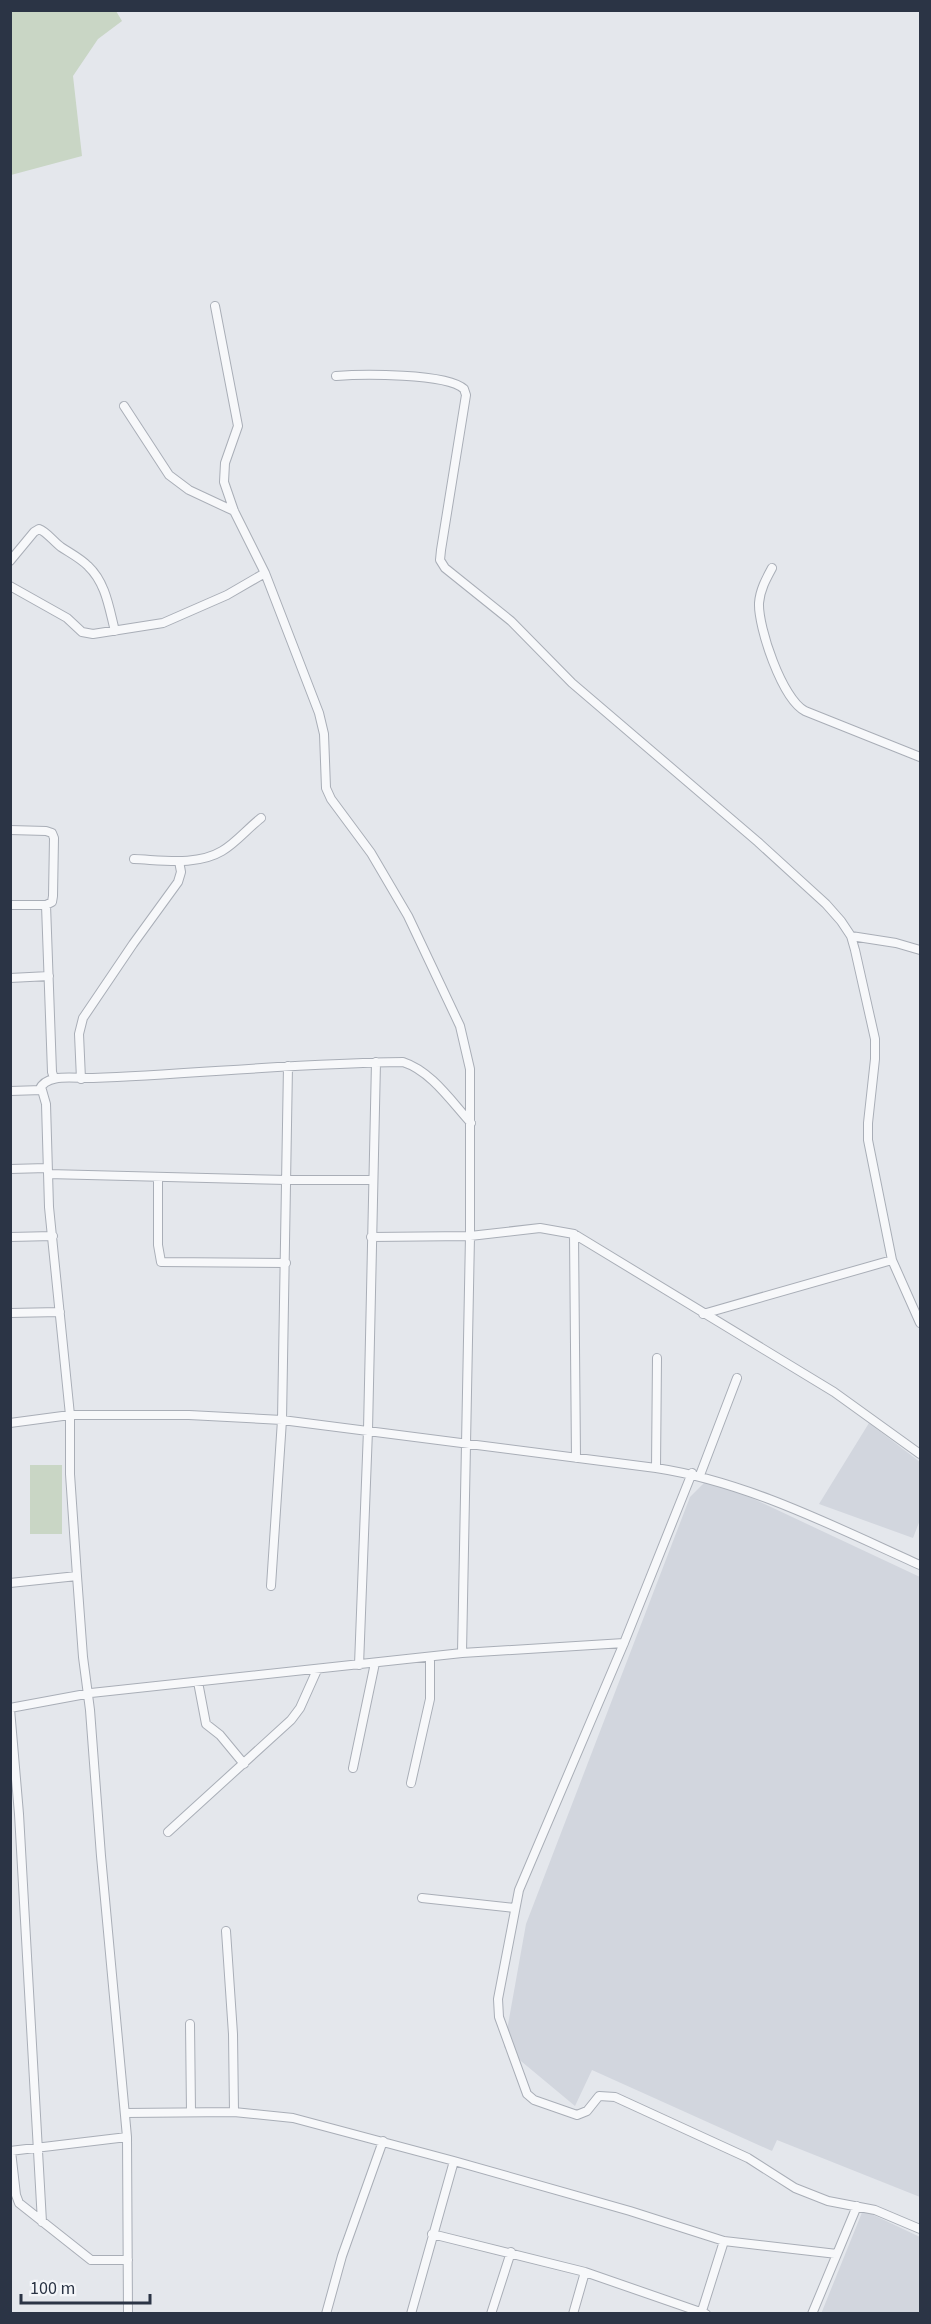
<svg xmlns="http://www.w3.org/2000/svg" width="931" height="2324" viewBox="0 0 931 2324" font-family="'Source Sans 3',sans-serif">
  <rect width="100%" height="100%" fill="#e4e7ec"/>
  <path fill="#d2d6de" d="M869 1423 920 1462V1520L913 1538 819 1504Z
    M709 1478 920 1577V2197L777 2140 772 2151 592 2070 575 2106 504 2047 526 1924 690 1497Z
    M863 2210 920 2237V2313L821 2314Z"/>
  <path fill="#c9d6c5" d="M11 10 116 11 122 21 98 39 73 76 82 156 11 175Z
    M30 1465H62V1534H30Z"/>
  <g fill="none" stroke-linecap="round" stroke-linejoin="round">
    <g stroke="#a9aeb7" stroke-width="10">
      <path id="minor" d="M215 306 238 426 225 463 224 482 234 511 265 573 319 713 324 734 326 788 331 799 371 853 408 916 460 1026 470 1069V1236L462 1653
        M336 376C361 374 447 373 464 389L466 395 441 550 440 560 445 568 511 621 572 683 758 842 826 904 841 921 851 936 855 950 875 1039V1059L868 1123V1140L892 1260 920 1323
        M124 406 169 475 189 490 234 511
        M10 561 34 532 39 529C47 532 53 541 61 547 70 553 80 558 88 566 106 583 109 608 115 631
        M772 568C766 579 760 590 759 603 758 627 782 699 805 711L920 757
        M10 586 67 618 82 632 93 634 163 623 227 595 265 573
        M10 830 46 831 52 833 54 838 53 896 52 902 46 905 52 1072 54 1078
        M134 859C162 860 197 866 222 851 236 843 248 828 261 818
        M10 905H46
        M851 936 896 943 920 950
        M10 978 49 976
        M81 1079 79 1034 83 1018 133 944 178 882 181 872 179 861
        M39 1090C47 1072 76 1079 93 1078 196 1074 299 1063 403 1062 431 1071 451 1101 471 1123
        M10 1091 42 1090 46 1104 49 1207 70 1415V1474L77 1576 83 1657 90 1710 101 1856 127 2137 128 2314
        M10 1169 47 1168
        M48 1174 287 1180H373
        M158 1178V1245L161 1262 286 1263
        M574 1234 576 1458
        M10 1237 53 1236
        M371 1237 470 1236 540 1228 574 1234 834 1392 920 1454
        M10 1313 60 1312
        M703 1314 892 1260
        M10 1423 70 1415H189L282 1420 656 1468C748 1482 835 1527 920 1565
        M656 1468 657 1358
        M692 1473 624 1643 519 1890 498 1999 499 2017 527 2094 534 2100 577 2115 587 2111 599 2096 615 2097 748 2158 795 2188 828 2201 875 2210 920 2229
        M700 1475 737 1378
        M10 1583 77 1576
        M271 1586 282 1420 288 1066
        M359 1665 368 1430 376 1062
        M198 1682 206 1724 220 1735 244 1764
        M10 1708 91 1693 462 1653 624 1643
        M10 1709 19 1814 42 2222
        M353 1768 375 1663
        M411 1783 430 1699V1657
        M168 1832 291 1720 300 1708 317 1670
        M422 1898 514 1908
        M226 1931 233 2034 234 2112
        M190 2024 191 2112
        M125 2113 234 2112 293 2118 454 2161 630 2211 724 2241 837 2254
        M10 2151 127 2137
        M11 2151 16 2195 19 2203 91 2260H128
        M432 2234 585 2272 706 2314
        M326 2314 342 2256 383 2141
        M411 2314 454 2161
        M491 2314 511 2252
        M573 2314 585 2272
        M701 2314 724 2241
        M812 2314 857 2206"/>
    </g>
    <use href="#minor" stroke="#f7f8fa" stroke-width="8"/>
  </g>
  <rect width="931" height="2324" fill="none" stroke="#2b3445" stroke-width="24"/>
  <path d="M21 2294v9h129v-9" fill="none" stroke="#2b3445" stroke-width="3"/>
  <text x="30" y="2294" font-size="18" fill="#2b3445" stroke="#f4f6f9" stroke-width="4.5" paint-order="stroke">100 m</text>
</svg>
